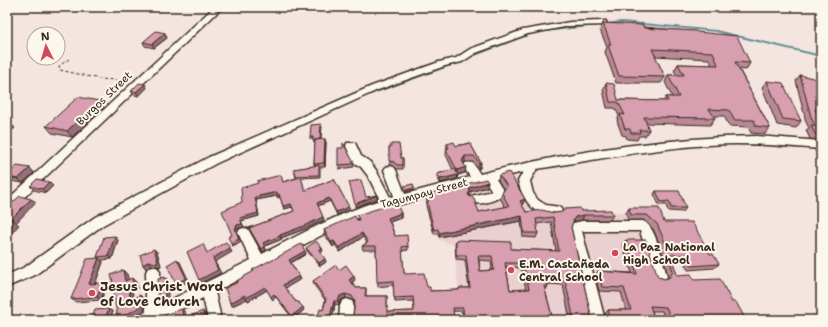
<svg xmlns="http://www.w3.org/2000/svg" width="828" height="327" viewBox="0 0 828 327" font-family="'Shantell Sans',sans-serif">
  <rect width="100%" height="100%" fill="#f4e5e0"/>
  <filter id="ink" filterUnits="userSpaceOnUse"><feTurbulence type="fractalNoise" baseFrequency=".025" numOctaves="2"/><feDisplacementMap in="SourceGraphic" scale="8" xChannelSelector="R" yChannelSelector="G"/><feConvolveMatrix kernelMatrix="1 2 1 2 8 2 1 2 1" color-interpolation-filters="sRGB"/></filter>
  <g filter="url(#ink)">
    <path fill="#ebd0d2" d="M514 175 534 218 550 214 658 211 687 320H461L454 245 439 240 430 215 488 180Z"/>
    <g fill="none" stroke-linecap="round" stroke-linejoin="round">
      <path stroke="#668e92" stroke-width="2" d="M606 24 622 22 716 31 821 56
        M467 58 535 32 597 25
        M387 88 453 64"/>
      <path stroke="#668e92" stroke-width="2.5" d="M366 95 389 87"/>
      <g stroke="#3b2a1e" stroke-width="3">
        <path id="minor" d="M214 7H223L11 210 7 212V200Z
          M603 21H606V25L570 26 528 34 476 53 462 62 445 66 378 90 217 163 103 225 35 275 7 287V275L25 267 95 217 209 157 372 86 439 62 456 58 470 49 523 30 570 22Z
          M756 136 821 141V149C783 146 746 142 708 145 651 149 594 160 537 169L530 181 533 193 538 200 546 205 560 207 562 211 560 215C537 222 523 200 518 181L523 172 496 179 504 192C499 201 480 206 471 202L469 199 471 196 492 191 486 182C437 195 386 205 339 226L215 292 220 314 218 319H208L203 298 160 320H138L140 315 146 312V272L148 268 153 266 158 268 160 272V305L251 260 238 233 240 229 244 228 248 229 262 254C301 234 337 214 380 200L368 176 361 167 353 162 346 146 347 143H355L361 156 369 161 376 170 390 197 394 196 384 170 386 167 390 166 394 167 396 170 405 194 470 177 463 166 465 163 469 162 473 163 480 174C570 151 663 138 756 136Z
          M582 221H643C656 225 663 263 667 276L665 280 660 282 655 280 640 231H582L605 320H591L570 231 573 223Z
          M347 299 352 301 354 306 353 320H339L340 306 342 301Z"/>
      </g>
      <path stroke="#3b2a1e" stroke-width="1" stroke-dasharray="3 2.5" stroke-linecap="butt" d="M69 59 59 66 60 70 100 79 130 81"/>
      <use href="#minor" fill="#fbf7ec" fill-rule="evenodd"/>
    </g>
    <path fill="#b98997" stroke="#3b2a1e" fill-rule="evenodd" d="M603 23 697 32 750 63 746 70 739 69 770 128 765 134 751 133 748 127 729 126 724 116H713L715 118 710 125 646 123 649 130 645 136H639L637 140 627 139 626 136 622 135 617 121 619 116 615 108H607L603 90 606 83 618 100 664 101 666 97H672L665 82 668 75H677L674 71 678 64 712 65 709 59 655 56 665 77 661 83H616L605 52 607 47 600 30Z
      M165 33 167 38 154 48 145 46 143 42Z
      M800 75 821 91V116H818L821 122V140L810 139 806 130 809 128 806 122 796 81Z
      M767 81 801 121 796 128 777 125 762 87Z
      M147 88 139 96 134 95 131 91Z
      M99 101 104 108 72 137 52 133 46 126Z
      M322 126 321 139H325L326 143 325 167H320V177L301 178 305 191 334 179 350 210 337 215 330 201 318 206 324 220 305 229 281 238 282 239 265 246 266 250 263 252 249 228 294 211 292 207 284 209 280 197 278 198 277 196 256 200 259 216 241 221 244 227 239 228 237 232 241 242 232 246V235L242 202 282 179 283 182 296 178 294 169 315 166 314 164 315 143H314L313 139H310V137Z
      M470 143 481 163 480 168 478 169 473 162H465L464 163 465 173 458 175 457 179 440 183 437 178V174L453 170 446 155 447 144 456 146Z
      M821 145V164L815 150Z
      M389 147 401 158H403V169H397L394 166 390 165Z
      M353 161 354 167 339 169 338 165Z
      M30 168 34 173 23 183 10 181 7 178V175Z
      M499 175 523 204 522 205 526 212 554 213 581 211 613 215 610 220H582L573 221 571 227 592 320H570L563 285 548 284V286L546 290H545L553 320H463L462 311 353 316 354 303 353 300 346 298 341 300 339 305 335 304 332 320H317L323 310 325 300 314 285 313 281 339 270 355 280 352 283 356 288H366V296H387V312L414 311 413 301 395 302 393 285 378 287 376 250H363L362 246 367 243 363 237 340 252 335 245 333 247 325 235 324 230 357 220 401 213V218L390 222 395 236 408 246V250L402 251 404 273 427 287 430 291 459 290V288H469L465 260 456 259 455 244 456 240 511 249 556 251 551 222 536 224 538 233 536 238 523 237 521 221 439 237 438 234H434L426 206 427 202 426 199 427 194 487 187 470 192 469 196 479 212 505 207 500 198 502 193 504 190 498 180ZM479 260 491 261 492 270 480 271ZM506 267 521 268 526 289 510 290Z
      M49 182 53 186 46 193 34 190 30 186Z
      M656 191 686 208 683 212 668 211 666 205H659L654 194Z
      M629 208 664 222 710 254 719 264 714 268 688 270 683 260H672L677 275 694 280 732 302 746 320H665L662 311H652L655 320H602L604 318 606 317 605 314 608 310H626L621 292 599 291 595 276 598 271 632 273 622 244 626 240 658 277 665 279 667 278 668 276 660 245 653 229 644 220H628L626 213Z
      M118 240 112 259 102 260 103 262 95 284 102 283 106 287 101 300 76 302 71 299 98 258 97 257Z
      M306 248 323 251 320 253 326 262 320 266 307 251Z
      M154 249 157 252 161 266 159 267 152 265 146 269Z
      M305 251 306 254 291 263 301 279 285 288 296 302 304 310 293 319 276 297 273 300 267 290 248 301 247 299 232 306 230 303 238 282 269 262Z"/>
    <path fill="#966f7b" stroke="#3b2a1e" d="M165 33 167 38 154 48 152 44Z
      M145 84 147 88 139 96 136 92Z
      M99 101 104 108 72 137 67 131Z
      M13 126 15 128 9 133 7 132V131Z
      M325 139 326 143 325 167 324 163Z
      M465 156V162L462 167V161Z
      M479 163H481L480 168 478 169Z
      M466 167 465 173 456 175 457 170Z
      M30 168 34 173 23 183 18 179Z
      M458 175 457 179 440 183V179Z
      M49 182 53 186 46 193 42 189Z
      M488 182 487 187 470 192 468 200 469 188Z
      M414 188V190L406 192V190Z
      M277 192 279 194 280 197 278 198 277 196 256 200 259 216 241 221 244 227 239 228 237 232 241 242 232 246 231 243 240 218 255 197Z
      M377 195V199L355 207V204Z
      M329 198 330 201 318 206 317 203Z
      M31 199 36 202 16 223 19 225 9 236 7 235V230L10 220Z
      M525 199 523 204 519 206 520 201Z
      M291 204 292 207 284 209 283 206Z
      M349 207 350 210 337 215 336 212Z
      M401 213V218L388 222V218Z
      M584 215 582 220 573 222 575 217Z
      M522 216 521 221 439 237V233Z
      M323 217 324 220 305 229 281 238 280 235Z
      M362 233 363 237 340 252 339 248Z
      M115 236 118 240 112 259 108 256Z
      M280 236 282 239 265 246 266 250 263 252 261 249 263 243Z
      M334 241 335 245 333 247 331 242Z
      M230 248 232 252 215 262 221 273 201 283 199 280 213 258Z
      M322 248 323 251 320 253 319 250Z
      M154 249 157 252 161 266 159 267 155 263Z
      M305 251 306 254 290 263 289 260Z
      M99 258 103 262 94 287 89 284Z
      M177 259 180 262 189 281 179 286 176 284Z
      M325 259 326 262 320 266 319 263Z
      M149 261 152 265 146 269 143 265Z
      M123 270 127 274 130 285 125 281Z
      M299 276 301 279 284 289 283 285Z
      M354 276 355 280 350 284 349 280Z
      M165 277 168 280V299L162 302 158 299Z
      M132 278 136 282 138 288 132 290 135 304 131 300 128 286Z
      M102 283 106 287 101 300 97 297Z
      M265 287 267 290 248 301 247 299 232 306 230 303 245 295Z
      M274 294 276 297 273 300 271 297Z
      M345 294 346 298 341 300 339 305 338 301 340 296Z
      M140 295 144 299V311L127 320H119L118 319Z
      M334 301 335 304 332 320H329Z
      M303 307 304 310 293 319 292 316Z
      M109 309 113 312 110 320H104Z
      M182 309 185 312 186 320 183 319Z
      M203 311 205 314 207 320 204 317Z"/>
    <path fill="#d79fb0" stroke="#3b2a1e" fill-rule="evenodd" d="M603 23 643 25 644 28 696 31 697 32 737 36 750 63 735 62 770 128 756 126 754 120H734L729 110 709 109 715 118 644 117 649 130H639L640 133H631L630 129H625L620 114 625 115 618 102H610L606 83 614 84 618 100 668 101 666 97H679L668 75H684L678 64 718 65 713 52 652 49 665 77 619 76 608 45H611Z
      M156 31 165 33 152 44 143 42Z
      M800 75 817 79 821 91V110L815 109 821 122V134H815L811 125 815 126 811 117Z
      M767 81 783 83 801 121 783 119Z
      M139 83 145 84 136 92 131 91Z
      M78 97 99 101 67 131 46 126Z
      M7 124 13 126 7 131Z
      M321 124 320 139 315 140V141H313V137H310L311 125Z
      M325 139 324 163 314 164 315 140Z
      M454 142 456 146 470 143 481 163H479L474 156H465L462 161 466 167 457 170 446 149 449 148 447 144Z
      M343 143 353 161V164L338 165V148H343Z
      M391 144H399L401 158H403V165H397L394 162 389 161V147H391Z
      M319 165V175L296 176 294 169Z
      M17 166 30 168 18 179 7 177V175Z
      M455 169 458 175 440 179 437 174Z
      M509 172 525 199 520 201 526 212 542 210 554 213 562 212 565 209 580 208 581 211 611 210 613 215H584L575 217 571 227 592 320H574L565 280H547L548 286H544L553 320H464L463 308H453L454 320H349V318L353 316 355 302 352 296 345 294 340 296 338 301H334L329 320H317L320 309 323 310 326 299 313 281 336 265 339 270 346 265 354 276 349 280 356 288H366L365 296H387V312L414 311 413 297 394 298 393 281 377 282 376 246H362L368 242 362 233 339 248 334 241 331 242 324 230 339 223 355 216 357 220H359L357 215 396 203 401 213 388 218 395 236 407 235 408 246 402 247 404 273 406 274 424 273 427 287H430V291L459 290V288H470L466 255H456V240L511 242V249L559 251 553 217 536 219 538 233H524L522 216 439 233 438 229 434 230 427 202 429 201 427 194 486 179 488 182 469 188 470 191 468 195 474 199 479 212 509 206 502 193 507 186 499 175ZM478 256H492L494 270 480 271ZM505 263H523L529 289 510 290Z
      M281 175 283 182 301 177 305 191 334 179 349 207 336 212 329 198 317 203 323 217 304 226 280 235V236L263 243 265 247 261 249 249 228 294 211 291 204 283 206 279 194 277 195V192L255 197 258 213 240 218 242 224 237 225 235 229 239 239 231 243 228 237 232 235 222 211 242 202 241 188 255 184 258 183 257 181Z
      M37 179 49 182 42 189 30 186Z
      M361 180 366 197 377 195 355 204 349 182Z
      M413 184 414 188 406 190 404 186Z
      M656 191H679L686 208H671L669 201 661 202Z
      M20 196 31 199 10 220 15 221 7 230V207Z
      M629 208H659L664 222H692L710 254H713L719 264 692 266 687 255H671L677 275 691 274 694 280 720 279 732 302H736L746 320H671L666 307 650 306 655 320H605L604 318 610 317 608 310H631L624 288 602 287 598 271 637 274 626 240H646L658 277 665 279 670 277 673 271 664 240 657 224 647 215H631Z
      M115 236 108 256 97 257 104 237Z
      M316 241 322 248 319 250 325 259 319 263 306 248Z
      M226 242 230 248 213 258 218 270 199 280 187 252 203 244 207 253Z
      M301 244 305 251 289 260 299 276 283 285 296 302 297 301 303 307 292 316 274 294 271 297 265 287 246 298 245 295 230 303 225 288 238 282V280L254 271 252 270 269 261V262Z
      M154 249 158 262 155 263 149 261 143 265 140 255Z
      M99 258 89 284 102 283 97 297 71 299 87 259Z
      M177 259 186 278 176 284 167 265Z
      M123 270 125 281 132 278 133 284 128 286 131 300 140 295V307L118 319 111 282H113L111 275Z
      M165 277V296L158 299V279Z
      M109 309 104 320H91L95 310Z
      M182 309 183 319 203 311 204 317 210 318 211 320H159V318L164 315Z"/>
  </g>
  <g fill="#d1495b" stroke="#fbf7ec" stroke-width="1.5">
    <circle cx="615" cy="253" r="4"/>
    <circle cx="511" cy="270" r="4"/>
    <circle cx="92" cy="293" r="4"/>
  </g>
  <g text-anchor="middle" stroke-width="4" stroke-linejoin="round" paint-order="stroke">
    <g font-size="11" fill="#3b2a1e" stroke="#fbf7ec">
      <text transform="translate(104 98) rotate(-44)" y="4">Burgos Street</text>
      <text transform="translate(424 193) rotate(-15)" y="4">Tagumpay Street</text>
    </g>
    <g font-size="11" font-weight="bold" fill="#3b2a1e" stroke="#fbf7ec" text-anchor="start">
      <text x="623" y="251">La Paz National<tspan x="623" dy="13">High School</tspan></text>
      <text x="519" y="268">E.M. Castañeda<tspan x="519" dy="13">Central School</tspan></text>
    </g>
    <g font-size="13" font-weight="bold" fill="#3b2a1e" stroke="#fbf7ec" text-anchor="start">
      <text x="100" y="291">Jesus Christ Word<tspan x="100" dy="15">of Love Church</tspan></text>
    </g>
  </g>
  <rect width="828" height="327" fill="none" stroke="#fbf7ec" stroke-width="24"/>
  <rect x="12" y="12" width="804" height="303" fill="none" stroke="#3b2a1e" stroke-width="1.5" filter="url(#ink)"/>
  <g transform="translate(46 46) rotate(355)"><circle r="19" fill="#fbf7ec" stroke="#aea59a"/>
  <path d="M0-3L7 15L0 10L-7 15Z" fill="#d1495b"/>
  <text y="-6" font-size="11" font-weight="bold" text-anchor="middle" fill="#3b2a1e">N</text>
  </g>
</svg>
